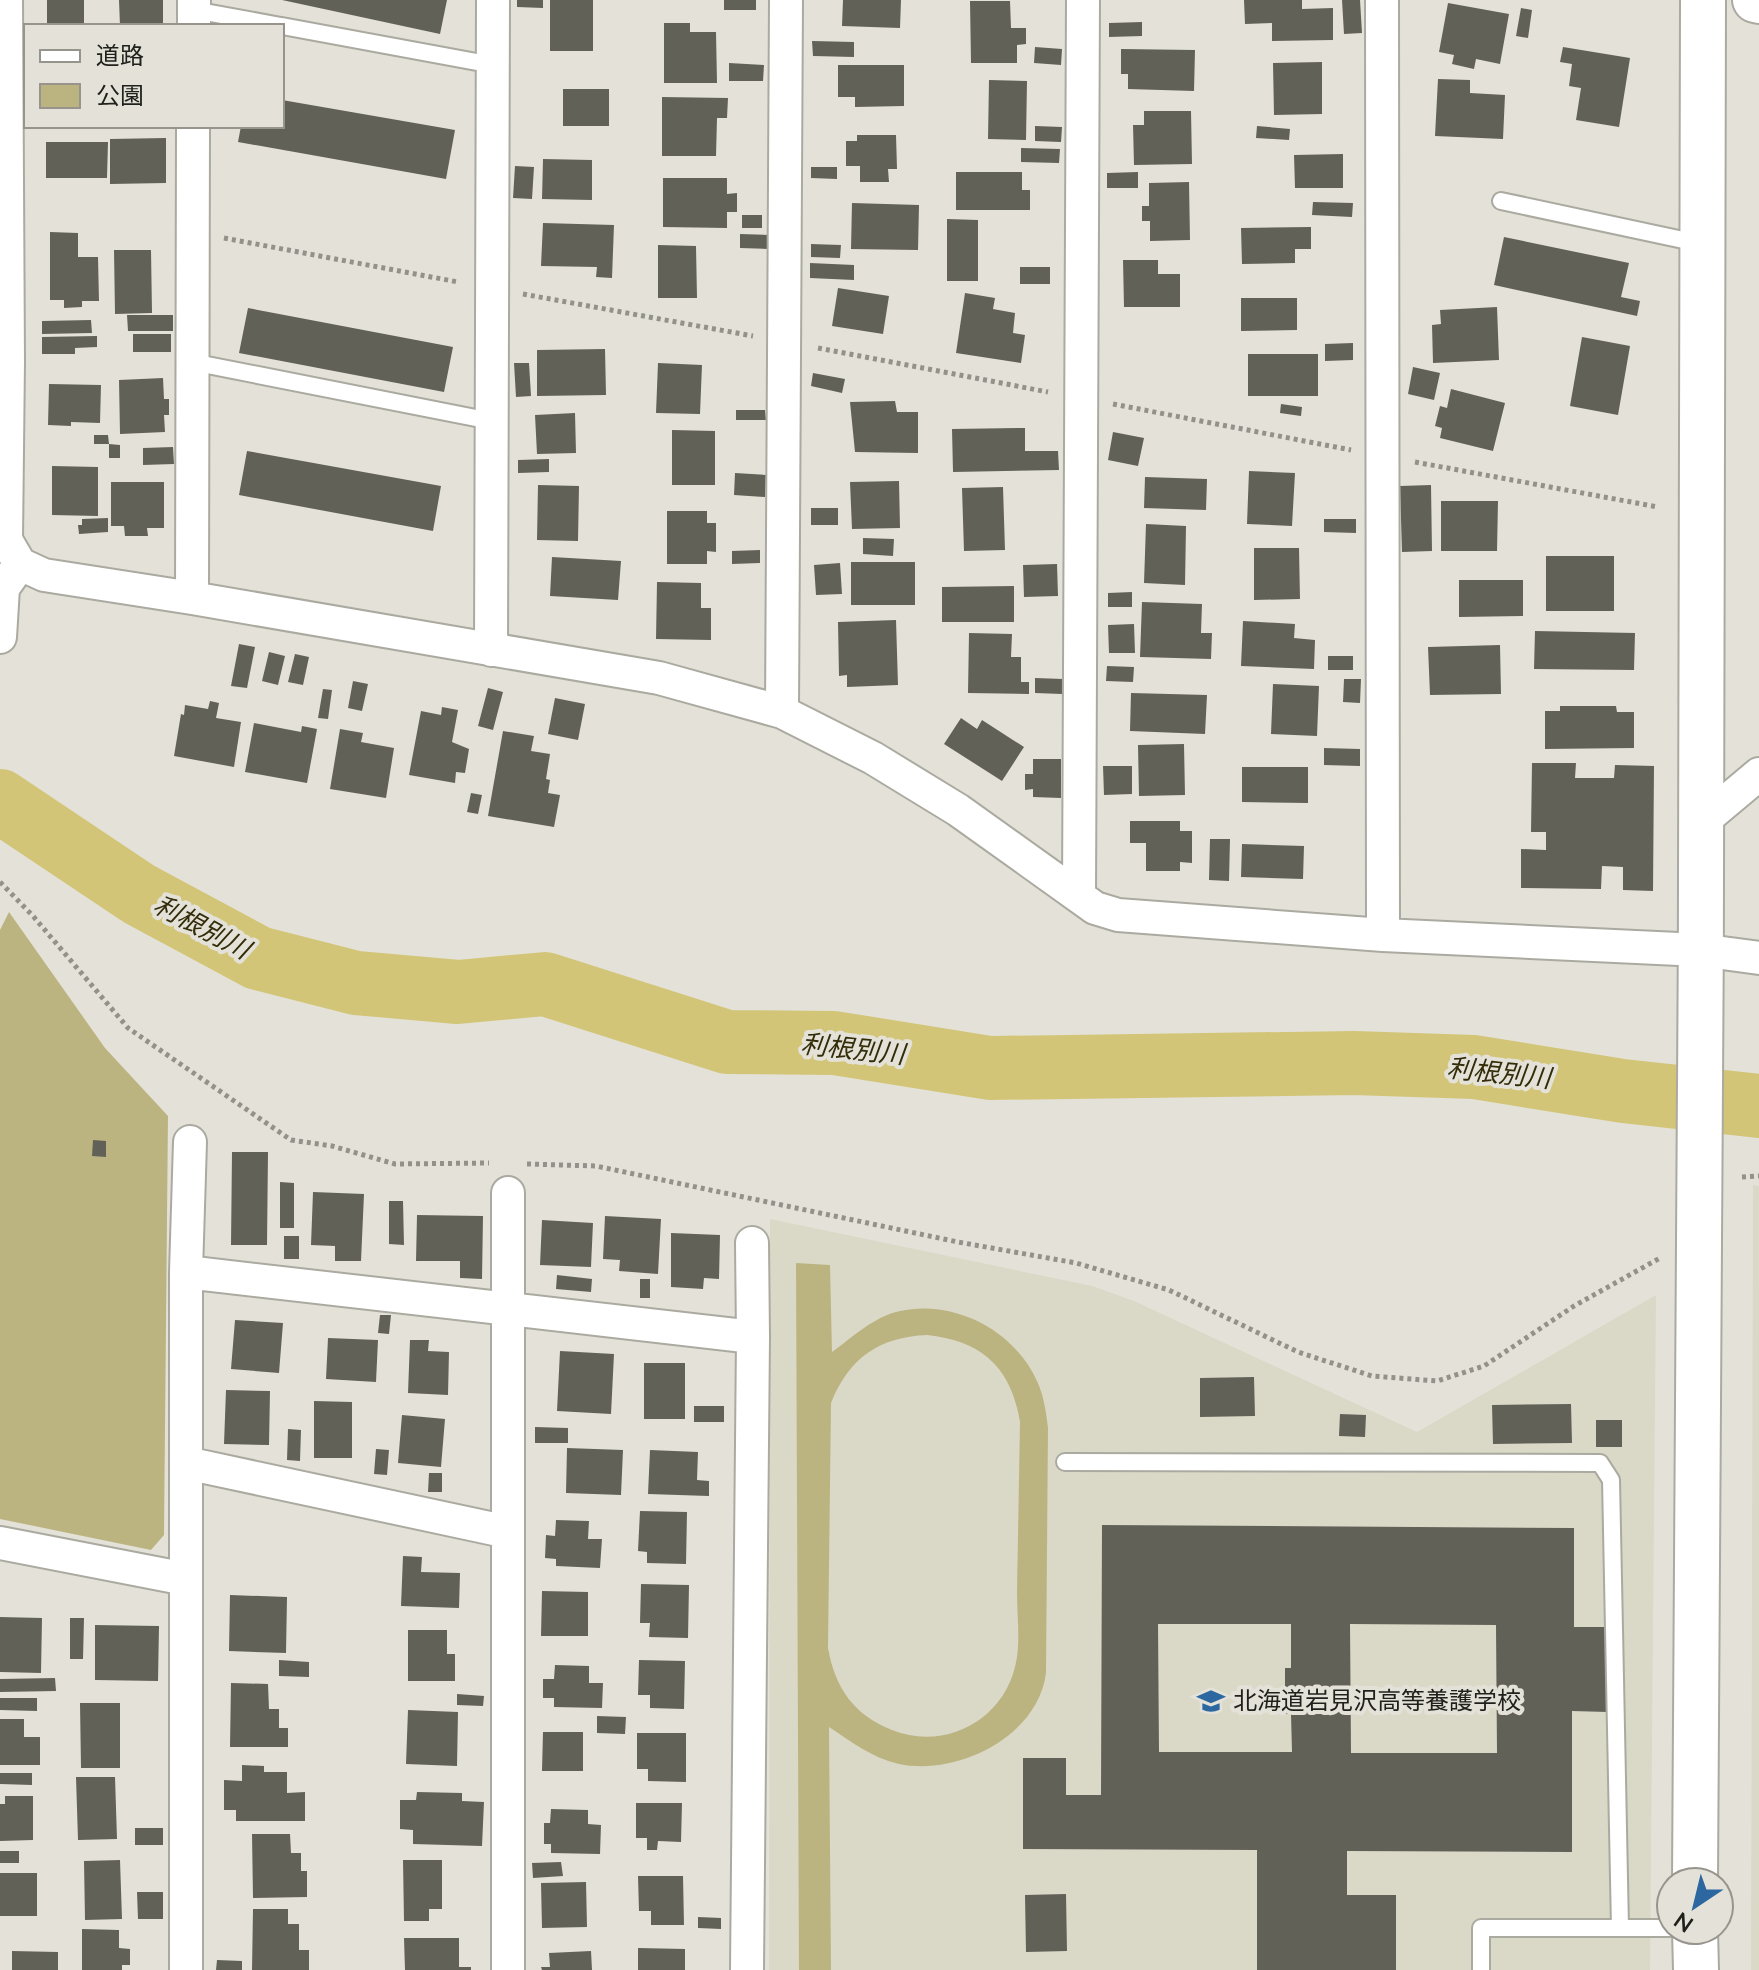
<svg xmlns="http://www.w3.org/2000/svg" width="1759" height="1970" viewBox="0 0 1759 1970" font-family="Lato,'Noto Sans JP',sans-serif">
  <rect width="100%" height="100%" fill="#e4e2d8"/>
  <path fill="#dad8c7" d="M1753 1185 1759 1186V1970H1751Z
    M770 1219 1092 1286 1134 1301 1417 1432 1656 1295 1650 1970H769Z"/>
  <path fill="#bcb480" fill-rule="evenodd" d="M9 912 105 1048 168 1116 164 1535 151 1550 0 1519V930Z
    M796 1263 830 1265 832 1352C853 1337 873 1317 900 1311 954 1299 1014 1330 1037 1381 1044 1396 1046 1412 1048 1428L1046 1673C1038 1737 957 1776 899 1764 872 1758 850 1741 829 1727L831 1970H799ZM927 1335C982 1341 1011 1367 1020 1422 1019 1479 1018 1536 1017 1593 1017 1617 1021 1644 1015 1667 1002 1721 944 1751 892 1730 854 1715 835 1688 828 1648L831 1403C849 1358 879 1337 927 1335Z"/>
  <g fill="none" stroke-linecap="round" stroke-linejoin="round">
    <path stroke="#d2c578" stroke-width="64" d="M0 801 139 894 258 958 356 983 458 992 545 984 727 1042 834 1043 990 1068 1354 1063 1474 1067 1623 1091 1759 1106"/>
  </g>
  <path fill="#626158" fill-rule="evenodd" d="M47 0H84V26H47Z
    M119 0H163V26H120Z
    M282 0H447L440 34Z
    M517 0H543V8L517 7Z
    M550 0H593V51H550Z
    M724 0H756V10H724Z
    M843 0H901L900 28 842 26Z
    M1244 0H1302V9L1333 8V40L1272 41V23L1245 24Z
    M1342 0H1360L1362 33 1344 34Z
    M970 1H1010L1011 28H1026V44L1017 45V63H971Z
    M1448 3 1509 14 1500 64 1476 59 1474 69 1452 64 1454 55 1439 52Z
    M1521 8 1532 10 1528 38 1516 36Z
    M1142 22V36L1109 37V23Z
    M664 23H690V32H716L717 83H664Z
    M812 41 854 42V57L813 56Z
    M1035 47 1062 49 1061 65 1034 63Z
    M1563 47 1630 58 1619 127 1576 120 1581 88 1569 86 1572 64 1560 62Z
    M1121 49 1195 50 1194 91 1128 89V74H1121Z
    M1322 62V114L1274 115 1273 63Z
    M729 63 764 65 763 81H729Z
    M838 65H904V106L855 107V97H838Z
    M1438 79 1470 80V93L1505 95 1503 139 1435 136Z
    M989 80 1027 81 1026 140 988 139Z
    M563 89H609V126H563Z
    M662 97 728 98 727 118H717L716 156H662Z
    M282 100 455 130 446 179 238 142 241 126H282Z
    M1144 111H1191L1192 164 1134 165 1133 125H1144Z
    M1035 126 1062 127 1061 142 1035 141Z
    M1257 126 1290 129 1289 140 1256 138Z
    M857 135H896L897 169H888L889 182H860V166H846V141H857Z
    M166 138V183L110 184V139Z
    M46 142H108L107 178H46Z
    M1021 148 1060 149 1059 163 1021 162Z
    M1343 154V188H1295L1294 155Z
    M543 159 592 160V200L542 199Z
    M515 166 534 167 532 199 513 198Z
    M811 167H837V179L811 178Z
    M956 172H1022V190H1030V210H956Z
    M1138 172V188H1107V173Z
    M663 178H727V194L737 193V212H727V228L663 227Z
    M1189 182 1190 240 1150 241V221H1142V206H1149V183Z
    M1313 202 1353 203 1352 217 1312 215Z
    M852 203 919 205 918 250 851 249Z
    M742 215H762V228H742Z
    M947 219 978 220V281H947Z
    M543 223 614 225 612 278 596 277 597 267 541 266Z
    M1311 227V249H1295V263L1242 264 1241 228Z
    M50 232 78 233V257H98L99 301H82V307L64 308V300H50Z
    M740 234 769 235 768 249 740 248Z
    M1504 237 1629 263 1621 297 1640 301 1637 316 1494 285Z
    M811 244 841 245 840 258 811 257Z
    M658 245 696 246 697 298H658Z
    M114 250H151L152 313 115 314Z
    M1123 260H1158V274H1180V307H1124Z
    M810 263 854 265V280L810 278Z
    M1020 267H1050V284H1020Z
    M838 288 889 296 883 334 832 326Z
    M965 293 995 298 993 309 1015 313 1013 333 1025 335 1021 363 956 353Z
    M1241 298H1297V330L1241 331Z
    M1497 307 1499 360 1433 363 1432 325 1441 324 1440 310Z
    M248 308 453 347 444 392 239 353Z
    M127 315H173V331H128Z
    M91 320 92 333 42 334V321Z
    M133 334H171V352H133Z
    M97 336V347L75 348V354H42V337Z
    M1582 337 1630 346 1618 415 1570 406Z
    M1353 343V360L1325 361V344Z
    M605 349 606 395 537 396V350Z
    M1248 354H1318V396H1248Z
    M514 363H529L531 396 516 397Z
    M658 363 702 365 700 414 656 413Z
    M1413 367 1440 373 1434 400 1408 394Z
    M813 373 845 379 842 393 811 386Z
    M163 378 164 399H169V415H164L165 432 120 434 119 380Z
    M49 384 101 385 100 423 71 422V426L48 425Z
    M1451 389 1505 403 1493 451 1440 438 1442 428 1435 426 1440 406 1447 408Z
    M895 401 897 412H918V453L855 452 850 402Z
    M1281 404 1302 407 1301 416 1280 413Z
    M736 410H765L766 420H736Z
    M575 413 576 453 537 454 535 415Z
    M1025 428V451H1058L1059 470 953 472 952 429Z
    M672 430 715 431V485H672Z
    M1113 432 1144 438 1138 466 1108 460Z
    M94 435H108L109 444H94Z
    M109 444 120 445V458H109Z
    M173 447 174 464 143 465V448Z
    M247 451 441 486 433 531 239 495Z
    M549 459V472L518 473V460Z
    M52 466 98 467V516L52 515Z
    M1249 471 1295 473 1292 526 1247 524Z
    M735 473 766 475 765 497 734 495Z
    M1145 477 1207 479 1206 510 1144 508Z
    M899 481 900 528 852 529 850 482Z
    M111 482H164V528H147L148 536H125L124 526H111Z
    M538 485 579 486 578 541 537 540Z
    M1431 485 1432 551 1402 552 1400 486Z
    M1003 487 1005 550 964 551 962 488Z
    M1441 501H1498L1497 551H1441Z
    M811 508H838V525H811Z
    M667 511H707V523H716V552L707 551V564H667Z
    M108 518V532L79 534 78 525H82V519Z
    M1324 519H1356V533L1324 532Z
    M1146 524 1186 526 1185 585 1144 583Z
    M863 538 894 539 893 556 863 554Z
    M1254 548H1299L1300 599 1254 600Z
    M760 550V563L732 564V551Z
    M1546 556H1614V611H1546Z
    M552 557 621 561 618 600 550 596Z
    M851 562H915V605H851Z
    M840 563 842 594 816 595 814 565Z
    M1057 564 1058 596 1024 597 1023 565Z
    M1459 580H1523V616L1459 617Z
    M657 582 701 583V608H711V640L656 639Z
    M1014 586V622H942V587Z
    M1132 592V607H1108V593Z
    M1142 602 1202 604 1201 633H1212L1211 659 1140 657Z
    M896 620 898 685 847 687V675L839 676 838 622Z
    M1243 621 1295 624 1294 638 1315 640 1314 669 1241 666Z
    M1134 624 1135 653H1109L1108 625Z
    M1535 631 1635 633 1634 670 1534 669Z
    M969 633 1012 634 1011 657H1021V682H1029V694L968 693Z
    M239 644 255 647 247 688 231 686Z
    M1500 645 1501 694 1430 695 1428 647Z
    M269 652 285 656 278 685 262 681Z
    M295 654 309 657 303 685 288 682Z
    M1328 656H1353V670H1328Z
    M1107 666 1134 667 1133 682 1106 681Z
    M1035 678 1063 679 1062 694 1035 693Z
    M1344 679H1361L1360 703 1343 702Z
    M353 681 368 684 362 711 348 708Z
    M1273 684 1319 686 1317 736 1271 734Z
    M488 688 503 692 493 730 478 726Z
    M323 689 332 690 328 719 318 718Z
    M1131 693 1207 695 1205 734 1130 731Z
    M555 698 585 704 578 740 548 734Z
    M210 701 219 703 216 718 241 722 234 767 174 756 181 714 184 715 185 705 208 709Z
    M1560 706H1616L1617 712H1634V748L1545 749V711H1560Z
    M442 707 458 710 452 742 469 749 465 773 456 772 455 783 409 775 421 711 441 715Z
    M961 718 977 729 982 720 1024 747 1002 781 944 744Z
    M254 723 301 732 302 726 317 729 307 783 245 772Z
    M340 729 363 733 361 742 394 748 386 798 330 789Z
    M503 731 534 736 531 751 550 754 546 779 550 780 548 793 560 795 554 827 488 816Z
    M1184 744 1185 795 1139 796 1138 745Z
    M1324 748 1360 749V766L1324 765Z
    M1033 759H1061V798L1033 797V789L1025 790V774H1033Z
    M1532 763H1576L1575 778H1614L1615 765 1654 766 1653 891 1623 890V867L1602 866 1601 889 1521 888V849L1546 850V832H1531Z
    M1103 766H1132V794L1104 795Z
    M1242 767H1308V803L1242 802Z
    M471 793 482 795 478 814 467 812Z
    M1130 821H1180V831H1192V863L1180 862V871H1146V843H1130Z
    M1210 839H1230L1229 881 1209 880Z
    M1242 844 1304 846 1303 879 1241 877Z
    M93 1140 106 1141V1157L92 1156Z
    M232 1152H268L267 1245H231Z
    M280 1182 294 1183V1228H280Z
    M313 1192 364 1194 361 1261H335V1246L311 1245Z
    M389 1201H403L404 1245 389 1244Z
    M417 1215 483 1216 482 1279 460 1278V1261H416Z
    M605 1216 661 1219 658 1274 619 1271 620 1260 603 1259Z
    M542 1220 593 1223 591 1267 540 1265Z
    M671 1233 720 1235 719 1279 704 1278 703 1289 671 1287Z
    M284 1236H299V1259H284Z
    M557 1275 592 1279 591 1292 556 1289Z
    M640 1279H650V1298H640Z
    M380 1315H391L389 1334 378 1333Z
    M235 1320 283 1323 279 1373 231 1369Z
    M328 1338 378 1340 376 1382 326 1379Z
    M410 1340H429L428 1351 449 1352 448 1395 408 1393Z
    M560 1351 614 1354 611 1414 557 1411Z
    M644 1363H685V1419H644Z
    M1254 1377 1255 1416 1200 1417V1378Z
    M226 1390 270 1391 269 1445 224 1444Z
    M314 1401 352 1402V1458H314Z
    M1571 1404 1572 1443 1493 1444 1492 1405Z
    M694 1406H724V1422H694Z
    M1340 1414 1366 1415 1365 1437 1339 1436Z
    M402 1415 445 1419 441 1467 398 1463Z
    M1596 1420H1622V1447H1596Z
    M535 1427 568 1428V1443H535Z
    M288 1429 301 1430 300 1461 287 1460Z
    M567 1448 623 1450 621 1495 566 1493Z
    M376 1449 389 1450 387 1475 374 1474Z
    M650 1450 698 1452 697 1480 709 1481V1496L648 1494Z
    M429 1473H442V1492H428Z
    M640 1511 687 1512 686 1564 647 1563V1552L638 1551Z
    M556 1520 589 1521 588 1539H602L600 1568 556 1566V1559L545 1558 546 1535 555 1536Z
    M1102 1525 1574 1528V1627H1609L1608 1712 1572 1711V1852L1347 1851V1895H1396V1970H1257V1850L1023 1849V1758H1066V1795H1101ZM1158 1624H1291V1668H1285V1714H1291L1292 1752H1159ZM1350 1624 1496 1625 1497 1753H1351Z
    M403 1556 422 1557 421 1572 460 1573 459 1608 401 1606Z
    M641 1584 689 1585 688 1638 649 1637 650 1623H640Z
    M542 1591 588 1592V1636H541Z
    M230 1595 287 1597 286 1653 229 1651Z
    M0 1617 42 1618 41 1673 0 1672Z
    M70 1618H84L83 1659H70Z
    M95 1625 159 1626 158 1681 95 1680Z
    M408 1630H447V1654H455V1681H408Z
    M279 1660 309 1662V1677L279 1676Z
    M639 1660 685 1661 684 1709 650 1708V1695H638Z
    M555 1665 589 1666V1683H603L602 1708 554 1707V1698H543V1679H554Z
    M55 1678 56 1691 0 1692V1679Z
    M231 1683 268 1684 269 1709H279V1728H288V1747H230Z
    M457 1694 484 1696 483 1706 457 1705Z
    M0 1698H37V1711L0 1710Z
    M80 1703H120V1768H81Z
    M408 1710 458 1712 457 1766 406 1764Z
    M597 1716 626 1717 625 1734 597 1733Z
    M0 1719H24V1737H40V1765H0Z
    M543 1732H583V1771H542Z
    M637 1733H686V1782L648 1781V1769H637Z
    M242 1765 264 1766V1772H287V1793L305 1792V1821H236V1810H224V1780L242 1781Z
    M0 1773H32V1785L0 1784Z
    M76 1777H115L117 1839 78 1840Z
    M417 1792 462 1793V1801L484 1802 482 1846 413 1844V1830L400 1829V1800H416Z
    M5 1796H33V1840L0 1841V1804H5Z
    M636 1803H682L681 1842 658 1841 657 1850H647V1838H636Z
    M551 1809 588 1810V1824L601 1825 600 1854 551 1853V1844H544V1823H550Z
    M135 1828H163V1845H135Z
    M252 1834H290L291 1853H301V1871H307V1897L253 1898Z
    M0 1851H19V1863H0Z
    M120 1860 122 1919 85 1920 84 1861Z
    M403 1860H442V1909H429V1921H404Z
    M561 1862 563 1876 533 1878 532 1863Z
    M0 1873H37V1916H0Z
    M638 1876H683L684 1925H651V1911H639Z
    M586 1882 587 1927 542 1928 541 1883Z
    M137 1892H163V1919H138Z
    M1066 1894 1067 1951 1026 1952 1025 1895Z
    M253 1909H288V1924H299V1950H309V1970H252Z
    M698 1917 721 1918V1929L698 1928Z
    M82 1929 119 1930V1948L130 1949V1965H122V1970H82Z
    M404 1938H459V1967H471V1970H405Z
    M638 1948 685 1949V1970H638Z
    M12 1951 58 1952V1970H12Z
    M591 1951 592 1970H542L541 1967H550L549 1953Z
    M217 1960 242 1961V1970H216Z"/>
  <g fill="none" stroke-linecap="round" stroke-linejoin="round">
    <g stroke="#abaaa0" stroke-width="20">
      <path id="lane" d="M194 10 281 26
        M282 26 493 65
        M1501 201 1702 244
        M192 362 491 421
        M1065 1462 1600 1463 1611 1480 1620 1928
        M1481 1970V1928H1671"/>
    </g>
    <g stroke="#abaaa0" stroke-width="36">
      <path id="street" d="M6 0 8 361 6 540 20 564 44 575 192 598 659 678 782 712 786 0
        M1382 0 1383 935
        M194 26V0
        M192 598 193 126
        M0 637 3 588 20 564
        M491 650 493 0
        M782 712 873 758 958 810 1095 908 1118 915 1383 935 1700 950 1759 958
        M1703 821 1759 774
        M1079 896 1083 0
        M186 1272 753 1337
        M186 1463 508 1532
        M0 1543 186 1579
        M186 1970V1272L190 1142
        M508 1970V1193
        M747 1970 753 1337 752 1243"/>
    </g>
    <g stroke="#abaaa0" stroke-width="48">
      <path id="secondary" d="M1755 0 1759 1
        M1695 1882C1700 1255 1703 627 1703 0
        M1695 1930 1696 1970"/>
    </g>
    <path stroke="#93928a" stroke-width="5" stroke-dasharray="4 4" stroke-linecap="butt" d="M224 238 458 282
      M523 294 753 336
      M818 348 1048 392
      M1113 404 1351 450
      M1415 462 1658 507
      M0 882 33 916 128 1028 291 1140 332 1146 395 1164 489 1163
      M527 1164 596 1166 958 1242 1076 1263 1169 1290 1298 1352 1372 1376 1437 1381 1484 1366 1574 1306 1660 1258
      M1742 1177 1759 1176"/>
    <use href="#lane" stroke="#fff" stroke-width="16"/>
    <use href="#street" stroke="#fff" stroke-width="32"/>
    <use href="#secondary" stroke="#fff" stroke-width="44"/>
  </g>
  <defs>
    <g id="school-bare" transform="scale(2.16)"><path d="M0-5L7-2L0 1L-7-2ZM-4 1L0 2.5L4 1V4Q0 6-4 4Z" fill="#2c679f" stroke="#e4e2d8" stroke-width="2.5" paint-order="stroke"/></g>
  </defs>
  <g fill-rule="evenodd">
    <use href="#school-bare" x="1211" y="1701"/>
  </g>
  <g text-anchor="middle" stroke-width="8" stroke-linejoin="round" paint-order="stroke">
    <g font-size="24" fill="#20201c" stroke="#e4e2d8" text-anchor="start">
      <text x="1233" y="1709">北海道岩見沢高等養護学校</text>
    </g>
    <g font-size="26" font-style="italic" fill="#322c09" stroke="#e4e2d8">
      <text transform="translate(202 927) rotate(28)" y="9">利根別川</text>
      <text transform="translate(853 1049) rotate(6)" y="9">利根別川</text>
      <text transform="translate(1499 1073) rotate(6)" y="9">利根別川</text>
    </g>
  </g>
  <rect x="24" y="24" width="260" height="104" fill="#e4e2d8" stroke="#96948d" stroke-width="2"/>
  <rect x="40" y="50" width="40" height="12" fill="#ffffff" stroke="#96948d" stroke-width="2"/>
  <text x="96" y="64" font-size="24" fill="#20201c">道路</text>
  <rect x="40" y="84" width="40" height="24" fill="#bcb480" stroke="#96948d" stroke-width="2"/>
  <text x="96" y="104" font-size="24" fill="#20201c">公園</text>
  <g transform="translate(1695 1906) rotate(215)"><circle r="38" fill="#e4e2d8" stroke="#96948d" stroke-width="2"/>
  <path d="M0-6L14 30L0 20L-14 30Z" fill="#2c679f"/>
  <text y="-12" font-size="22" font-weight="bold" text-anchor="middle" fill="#20201c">N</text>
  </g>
</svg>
